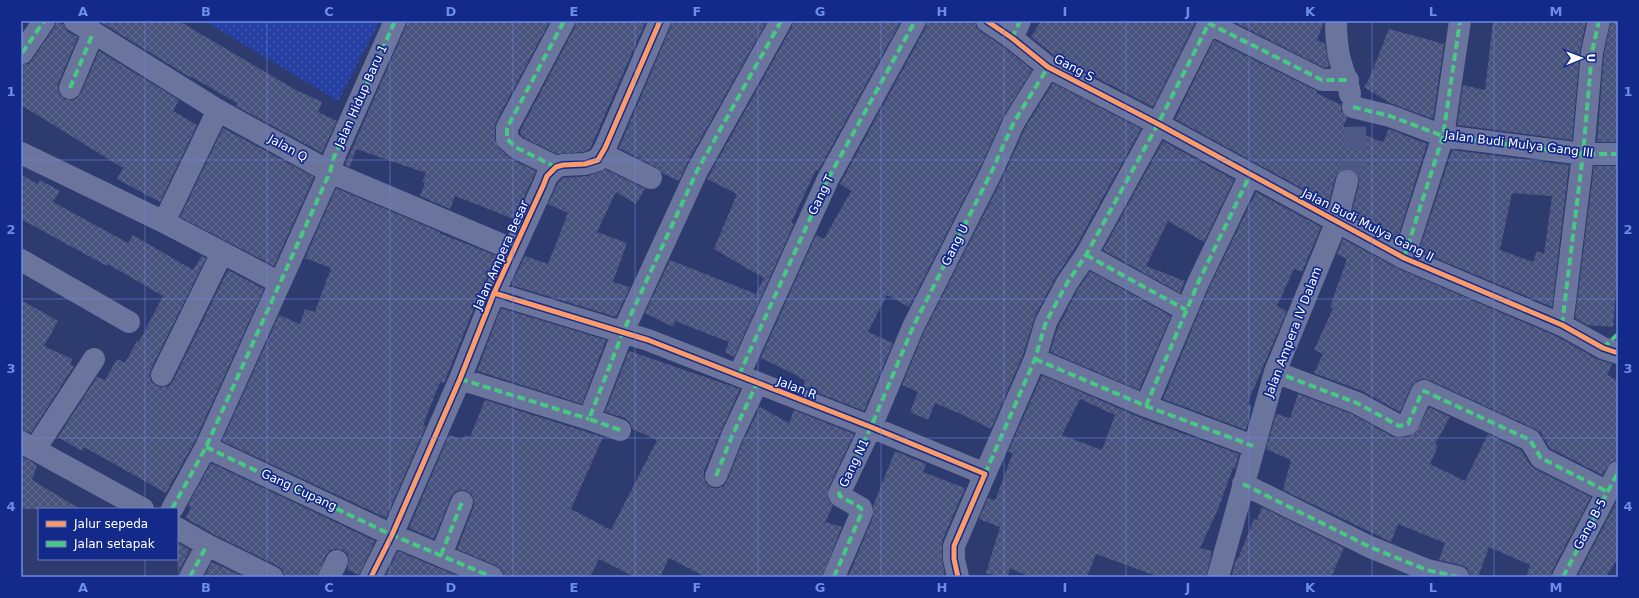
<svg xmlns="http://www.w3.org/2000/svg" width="1639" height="598" viewBox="0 0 1639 598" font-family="'DejaVu Sans',sans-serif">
  <defs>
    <pattern id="grass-dots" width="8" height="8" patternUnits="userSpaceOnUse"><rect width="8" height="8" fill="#263fa2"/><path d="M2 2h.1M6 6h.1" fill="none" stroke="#475cb0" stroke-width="1.8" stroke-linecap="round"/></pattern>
    <pattern id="building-cross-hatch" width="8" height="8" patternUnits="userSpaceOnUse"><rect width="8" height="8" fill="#47527d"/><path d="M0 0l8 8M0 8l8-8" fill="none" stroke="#636c90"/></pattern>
  </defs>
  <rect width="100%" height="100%" fill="#2e3b6f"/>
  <path fill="url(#grass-dots)" d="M205 21H380L338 101Z"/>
  <path fill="url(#building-cross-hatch)" fill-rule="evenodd" d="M57 21 64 25 68 32 78 37 58 84V89L60 95 65 99 72 100 77 98 81 93 99 51 179 100 173 111 197 125 160 202 117 179 123 168 21 105V65L28 64 32 60 54 28Z
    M99 21H179L294 89 322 102 318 112 337 121 322 153 236 106 237 103 192 77 191 78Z
    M407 21H550L496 122 495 128V139L499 148 511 159 536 171 514 219 455 196 450 209 420 196 425 183 422 182 426 173 356 149 350 167 345 165 406 26Z
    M576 21H646L590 149 583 152 557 154 524 138 520 133V131L575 27Z
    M672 21H767L686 165 679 181 662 173 656 167 619 148 671 26Z
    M793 21H901L818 171 816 170 791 223 794 224 734 357 725 352 729 342 675 321 673 327 645 313 670 260 756 294 764 278 714 249 737 194 707 179 792 27Z
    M927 21H975L976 27 980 31 1005 48 1032 70 1003 117 980 168 909 307 887 295 868 332 893 343 864 411 803 387 805 380 800 378V377L761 358 756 368 816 235 824 239 851 191 840 184 926 27Z
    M1041 21H1196L1153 107 1055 56 1031 37Z
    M1232 21H1324L1317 40 1325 44 1329 66 1325 68Z
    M1493 21H1586L1580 51 1572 140 1457 125 1463 85 1485 90Z
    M1611 21H1618V142H1597L1604 54Z
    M1389 29 1444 44 1433 119 1390 103 1364 87 1369 79Z
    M1214 40 1317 91 1316 93 1341 105V111L1347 118 1343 127 1383 142 1389 129 1427 144 1397 240 1351 215 1359 184V178L1356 172 1350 169H1344L1338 173 1335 178 1329 203 1175 119Z
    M1053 83 1141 129 1075 248 1056 277 1035 316 1023 355 991 429 965 416 935 403 928 420 910 412 918 392 902 385 924 332 1002 179 1025 128Z
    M223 128 314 177 274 266 180 217Z
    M1163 141 1234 180 1204 242 1168 221 1146 266 1185 281 1180 293 1103 250Z
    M1452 150 1569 165 1552 307 1419 251ZM1512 193 1552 196 1544 254 1537 251 1533 262 1500 250Z
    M1594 166H1618V265L1613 327 1587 325 1575 318Z
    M605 169 645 189 636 204 616 192 597 232 627 243 613 282 630 287 616 317 511 285 525 256 548 264 568 213 548 204 558 183 563 178 588 176Z
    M21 175 38 184 40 180 60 191 53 202 128 243 133 235 193 270 202 256 206 258 151 369 150 375 151 382 157 386 163 387 169 386 173 381 228 270 264 289 195 441 166 493 84 447 82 451 58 437 97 377 105 380 117 359 125 363 137 341 139 342 163 296 108 264 107 266 21 219Z
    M336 188 440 232 439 233 497 256 482 288 444 383 440 382 423 425 426 426 386 518 222 441 279 315 300 324 305 309 315 312 331 268 305 258Z
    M1256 192 1321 227 1302 272 1294 269 1277 306 1287 311 1247 404 1252 406 1246 430 1163 399 1209 288Z
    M1343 239 1399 269 1556 336 1597 359 1612 364 1607 375 1618 381V460L1611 462 1602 475 1550 448 1541 433 1535 429 1429 380 1423 379 1418 380 1411 387 1400 412 1362 391 1314 373 1323 354 1314 350 1333 308 1330 307 1347 259 1337 254Z
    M1090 271 1171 316 1139 390 1050 352 1058 327 1078 289Z
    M21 300 58 321 44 346 72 359 70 364 74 366 31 433 21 430Z
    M501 308 606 340 582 404 477 371Z
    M629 351 740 389 721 431 704 471V477L706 483 712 488H718L724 486 727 481 743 441 760 407 789 423 794 410 854 434 828 489V499L833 506 825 522 842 527 822 577H706L669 558 660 577H635L599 559 590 577H504L502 570 497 566 457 549 474 506V500L472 495 466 490H460L455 492 451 497 434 539 409 528 449 435 462 439 465 435 470 437 485 400 603 437 571 509 611 530 657 440 632 429 630 422 625 418 605 412Z
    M1042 375 1141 418 1239 454 1235 468H1233L1218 509 1200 548 1212 551 1206 577H1159L1096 554 1087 577H1030L1010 568 1008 577H999L986 573 1000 527 979 519 988 498 995 500 1013 453 1008 452ZM1080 399 1115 415 1102 450 1062 435Z
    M1298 394 1352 414 1393 437 1401 438 1416 433 1429 407 1450 417 1435 444 1438 446 1430 464 1465 481 1488 434 1521 450 1530 465 1535 469 1591 497 1552 571 1551 577H1526L1530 565 1489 547 1478 577H1475L1470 575 1467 568 1461 565 1439 560 1445 543 1398 524 1391 542 1283 490 1291 460 1266 449 1276 414 1290 418Z
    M895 451 926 464 923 472 965 488 942 541V559L945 577H848L873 517V506Z
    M21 456 37 465 32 480 80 509H21Z
    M211 463 375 541 359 575 347 569 349 561 348 554 343 550 337 549 330 550 326 555 317 577H284L283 570 278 566 213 534 186 518 191 507 188 505Z
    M1616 503 1618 504V558L1606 577H1577Z
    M1262 507 1344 548 1331 577H1231L1236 559H1238L1254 519 1257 520Z
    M177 542 190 550 179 571 178 577Z
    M398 551 460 577H385Z
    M212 562 244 577H204Z"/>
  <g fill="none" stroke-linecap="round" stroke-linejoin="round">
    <path stroke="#4d5885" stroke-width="22" stroke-dasharray="22 11" stroke-linecap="butt" d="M1347 181C1355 156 1358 127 1352 101"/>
    <path stroke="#6a749c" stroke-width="22" d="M75 21 221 112 330 172 514 250
      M987 21 1012 38 1048 67 1158 124 1404 258 1562 325 1603 348 1618 353
      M1336 21C1336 33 1337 45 1339 56 1342 69 1348 81 1350 94
      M1208 23 1322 80H1348
      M1012 38 1020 21
      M22 53 44 21
      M70 88 93 33
      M1353 107 1390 116 1443 136 1583 154H1618
      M21 153 164 222 280 283
      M602 154 651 178
      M556 167 517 148 507 139V128L564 21
      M164 222 218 110
      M1086 255 1186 310
      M1404 258 1443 136 1460 21
      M21 260 129 322
      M494 293 648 340 871 427 985 474 954 546V559L958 577
      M1562 325 1583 154 1592 52 1599 21
      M1035 359 1146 406 1253 446
      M1275 372 1357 403 1399 426 1408 424 1422 392 1424 391 1530 440 1541 458 1608 492
      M162 375 222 253
      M739 375 828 179 915 21
      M460 379 589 419
      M1146 406 1198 283 1250 175
      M620 430 589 419 623 332 697 171 781 21
      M21 442 143 509
      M206 447 392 535 492 577
      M35 449 94 359
      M985 474 1035 359 1046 322 1067 283 1086 255 1158 124 1210 21
      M716 476 732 436 757 383
      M1243 484 1370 547 1427 570 1458 577
      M172 509 206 447 330 172 334 157 395 21
      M177 528 207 545 272 577
      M441 555 462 502
      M190 577 207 545
      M329 577 337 561
      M371 577 392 535 460 379 494 293 543 186 547 176 556 167 563 165 585 164 598 160 605 148 660 21
      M834 577 862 512 861 508 840 496 839 494 871 427 913 327 991 173 1014 122 1048 67
      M1218 577 1275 372 1337 221 1347 181
      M1563 577 1618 472"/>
    <path stroke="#46c982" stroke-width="4" stroke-dasharray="8 4" stroke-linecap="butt" d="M1208 23 1322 80H1348
      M1012 38 1020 21
      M22 53 44 21
      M70 88 93 33
      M1353 107 1390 116 1443 136 1583 154H1618
      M556 167 517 148 507 139V128L564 21
      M1086 255 1186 310
      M1404 258 1443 136 1460 21
      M1562 325 1583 154 1592 52 1599 21
      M1603 348 1618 334
      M1035 359 1146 406 1253 446
      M1275 372 1357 403 1399 426 1408 424 1422 392 1424 391 1530 440 1541 458 1608 492
      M739 375 828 179 915 21
      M460 379 589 419
      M1146 406 1198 283 1250 175
      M620 430 589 419 623 332 697 171 781 21
      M206 447 392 535 492 577
      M985 474 1035 359 1046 322 1067 283 1086 255 1158 124 1210 21
      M716 476 732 436 757 383
      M1243 484 1370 547 1427 570 1458 577
      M172 509 206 447 330 172 334 157 395 21
      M441 555 462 502
      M190 577 207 545
      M834 577 862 512 861 508 840 496 839 494 871 427 913 327 991 173 1014 122 1048 67
      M1563 577 1618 472"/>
    <g stroke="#132a8a" stroke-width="8">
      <path id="cycleway" d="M987 21 1012 38 1048 67 1158 124 1404 258 1562 325 1603 348 1618 353
        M494 293 648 340 871 427 985 474 954 546V559L958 577
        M371 577 392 535 460 379 494 293 543 186 547 176 556 167 563 165 585 164 598 160 605 148 660 21"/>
    </g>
    <use href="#cycleway" stroke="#fa9b69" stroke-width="5"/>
  </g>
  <path fill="none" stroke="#6c8ce6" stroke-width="1" stroke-opacity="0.55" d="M145 21V509M267 21V577M390 21V577M513 21V577M635 21V577M758 21V577M881 21V577M1004 21V577M1126 21V577M1249 21V577M1372 21V577M1494 21V577M21 160H1618M21 299H1618M21 438H1618M145 559V577"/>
  <g text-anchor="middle" stroke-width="3.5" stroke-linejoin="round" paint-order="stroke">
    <g font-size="12" fill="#fff" stroke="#132a8a">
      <text transform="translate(1074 68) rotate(28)" y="4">Gang S</text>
      <text transform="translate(361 96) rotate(-66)" y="4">Jalan Hidup Baru 1</text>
      <text transform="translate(1519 144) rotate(7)" y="4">Jalan Budi Mulya Gang III</text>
      <text transform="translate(288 148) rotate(29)" y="4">Jalan Q</text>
      <text transform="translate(821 195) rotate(-64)" y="4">Gang T</text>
      <text transform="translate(1368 225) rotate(27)" y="4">Jalan Budi Mulya Gang II</text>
      <text transform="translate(955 245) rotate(-63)" y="4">Gang U</text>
      <text transform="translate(501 255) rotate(-66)" y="4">Jalan Ampera Besar</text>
      <text transform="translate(1293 332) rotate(-69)" y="4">Jalan Ampera IV Dalam</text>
      <text transform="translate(797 388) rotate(21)" y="4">Jalan R</text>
      <text transform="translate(854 463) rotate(-64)" y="4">Gang N1</text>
      <text transform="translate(299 490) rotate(25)" y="4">Gang Cupang</text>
      <text transform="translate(1590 524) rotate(-62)" y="4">Gang B-5</text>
    </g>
  </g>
  <rect width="1639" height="598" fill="none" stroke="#132a8a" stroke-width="44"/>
  <rect x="38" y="508" width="140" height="52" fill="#132a8a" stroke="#717fb9"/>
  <rect x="46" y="521" width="20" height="6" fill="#fa9b69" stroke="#717fb9"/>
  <text x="74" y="528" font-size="12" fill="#ffffff">Jalur sepeda</text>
  <rect x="46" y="541" width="20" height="6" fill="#46c982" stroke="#717fb9"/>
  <text x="74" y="548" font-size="12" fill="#ffffff">Jalan setapak</text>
  <g transform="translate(1581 58) rotate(89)" stroke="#132a8a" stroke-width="3" paint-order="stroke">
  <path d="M0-3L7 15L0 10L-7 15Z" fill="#ffffff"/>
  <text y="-6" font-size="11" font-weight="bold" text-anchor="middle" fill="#ffffff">U</text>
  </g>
  <rect x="22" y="22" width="1595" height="554" fill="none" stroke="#6c8ce6" stroke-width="1.5"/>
  <g font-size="13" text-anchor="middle" font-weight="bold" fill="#6c8ce6">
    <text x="83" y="16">A</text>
    <text x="206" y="16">B</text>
    <text x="329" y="16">C</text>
    <text x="451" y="16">D</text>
    <text x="574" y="16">E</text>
    <text x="697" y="16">F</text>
    <text x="820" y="16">G</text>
    <text x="942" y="16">H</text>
    <text x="1065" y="16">I</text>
    <text x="1188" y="16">J</text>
    <text x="1310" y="16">K</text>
    <text x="1433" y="16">L</text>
    <text x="1556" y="16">M</text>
    <text x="11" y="96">1</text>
    <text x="1628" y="96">1</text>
    <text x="11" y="234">2</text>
    <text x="1628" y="234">2</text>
    <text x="11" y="373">3</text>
    <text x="1628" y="373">3</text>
    <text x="11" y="511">4</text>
    <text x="1628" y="511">4</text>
    <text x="83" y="592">A</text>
    <text x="206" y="592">B</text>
    <text x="329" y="592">C</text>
    <text x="451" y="592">D</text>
    <text x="574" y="592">E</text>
    <text x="697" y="592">F</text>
    <text x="820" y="592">G</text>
    <text x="942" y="592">H</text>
    <text x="1065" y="592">I</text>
    <text x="1188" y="592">J</text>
    <text x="1310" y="592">K</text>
    <text x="1433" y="592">L</text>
    <text x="1556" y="592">M</text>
  </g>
</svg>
